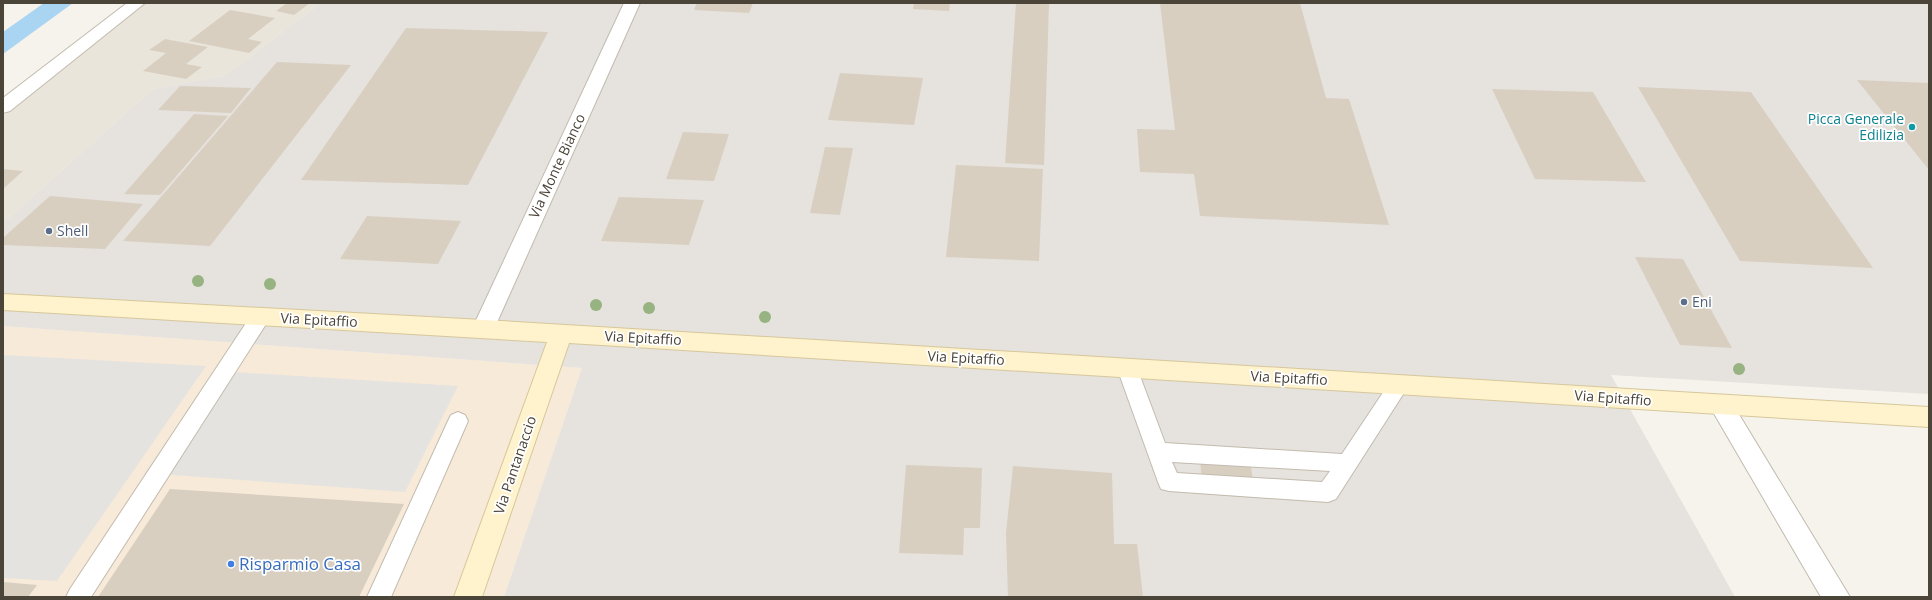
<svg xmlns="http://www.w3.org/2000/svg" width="1932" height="600" viewBox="0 0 1932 600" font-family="'Open Sans',sans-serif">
  <rect width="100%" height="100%" fill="#f6f3ec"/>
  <path fill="#eae5da" d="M145 3H321L226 75 153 89 3 223V116Z"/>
  <path fill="#f7ead8" d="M3 326 582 368 504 597H3Z"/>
  <path fill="#e6e2dd" d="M321 3H1929V394L1611 375 1735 597H504L582 368 3 326V223L153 89 226 75Z"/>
  <path fill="#e5e3e0" d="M3 355 206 366 57 581 3 578Z
    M216 371 458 386 405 492 145 473Z"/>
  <path fill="#a9d4f2" d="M44 3H73L3 54V32Z"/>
  <path fill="#d8cfc1" d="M287 3H310L294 15 276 11Z
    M697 3H753L749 13 694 10Z
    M914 3H950L949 11 913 9Z
    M1016 3H1049L1044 165 1005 163Z
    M1160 3H1300L1326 98 1349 99 1389 225 1200 216 1194 174 1140 172 1137 129 1175 130Z
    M230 10 275 18 248 39 262 42 249 53 189 41Z
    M406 28 548 32 468 185 301 180Z
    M165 39 208 47 186 64 202 67 186 79 143 71 166 53 149 50Z
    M277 62 351 65 210 246 123 241Z
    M840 73 923 78 914 125 828 120Z
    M1857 80 1929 83V170Z
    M180 86 251 88 231 113 158 110Z
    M1638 87 1751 92 1873 268 1740 261Z
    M1492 89 1593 92 1646 182 1535 179Z
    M194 114 228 116 160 195 124 194Z
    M683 132 729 134 714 181 666 179Z
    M825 147 853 148 840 215 810 213Z
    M956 165 1043 169 1039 261 946 257Z
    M3 169 23 171 3 189Z
    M50 196 143 204 105 249 3 245V238Z
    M619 197 704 200 689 245 601 241Z
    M367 216 461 221 438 264 340 259Z
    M1635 257 1683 259 1732 348 1680 345Z
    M1199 447 1249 450 1255 498 1203 494Z
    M906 465 982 468 980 528H964L963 555 899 553Z
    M1013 466 1112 473 1114 544H1137L1143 597H1008L1006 533Z
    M170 489 404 504 359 597H98Z
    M3 582 37 585 28 597H3Z"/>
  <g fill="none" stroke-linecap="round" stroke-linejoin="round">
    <g stroke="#c2bbae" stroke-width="2">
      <path id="lane" d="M261 309 268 311 271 316 268 321 91 597H66L70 589 254 311Z
        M1127 360 1134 362 1137 368 1165 443 1342 454 1392 379 1399 377 1406 379 1409 385 1336 499 1328 502 1169 491 1161 489 1158 482 1117 368 1120 362ZM1172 462 1330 471 1322 482 1177 473Z
        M458 412 465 415 468 421 391 597H367L448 421 451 415Z"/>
    </g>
    <g stroke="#c2bbae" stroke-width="2">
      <path id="street" d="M127 3H145L10 111 3 113V98Z
        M624 3H640L494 329 491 335 483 338 475 335 472 329Z
        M1721 395 1729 398 1850 597H1821L1709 405 1713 398Z"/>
    </g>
    <g stroke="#d6c79b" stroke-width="2">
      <path id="secondary" d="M3 294 483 320 1929 407V427L569 343 482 597H454L547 342 3 310Z"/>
    </g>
    <use href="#lane" fill="#fff" fill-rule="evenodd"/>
    <use href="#street" fill="#fff" fill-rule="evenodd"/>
    <use href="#secondary" fill="#fff3cd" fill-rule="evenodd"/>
  </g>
  <g fill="#97b381">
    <circle cx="198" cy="281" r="6"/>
    <circle cx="270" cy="284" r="6"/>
    <circle cx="596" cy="305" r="6"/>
    <circle cx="649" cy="308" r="6"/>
    <circle cx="765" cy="317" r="6"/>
    <circle cx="1739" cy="369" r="6"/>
  </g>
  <circle fill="#0f9aa8" stroke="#fff" stroke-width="1.5" cx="1912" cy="127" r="4"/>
  <g fill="#5c6f8a" stroke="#fff" stroke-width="1.5">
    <circle cx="49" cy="231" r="4"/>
    <circle cx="1684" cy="302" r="4"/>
  </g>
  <circle fill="#3f7fe0" stroke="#fff" stroke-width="1.5" cx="231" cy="564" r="4"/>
  <g text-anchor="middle" stroke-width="3.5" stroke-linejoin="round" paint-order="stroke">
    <g font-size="14" fill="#0d838f" stroke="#fff" text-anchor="end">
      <text x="1904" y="124">Picca Generale<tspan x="1904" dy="16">Edilizia</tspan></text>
    </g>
    <g font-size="14" fill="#4b4439" stroke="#fff">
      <text transform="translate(557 166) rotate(-65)" y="5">Via Monte Bianco</text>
      <text transform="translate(319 320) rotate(3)" y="5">Via Epitaffio</text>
      <text transform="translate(643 338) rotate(3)" y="5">Via Epitaffio</text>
      <text transform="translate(966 358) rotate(3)" y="5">Via Epitaffio</text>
      <text transform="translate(1289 378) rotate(3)" y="5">Via Epitaffio</text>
      <text transform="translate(1613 398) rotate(4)" y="5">Via Epitaffio</text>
      <text transform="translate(515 465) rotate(-71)" y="5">Via Pantanaccio</text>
    </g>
    <g font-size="14" fill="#4e5e75" stroke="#fff" text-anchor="start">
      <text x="57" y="236">Shell</text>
      <text x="1692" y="307">Eni</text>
    </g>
    <g font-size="17" fill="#366cbe" stroke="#fff" text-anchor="start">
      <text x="239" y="570">Risparmio Casa</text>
    </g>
  </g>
  <rect width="1932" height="600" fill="none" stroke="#4b4439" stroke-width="8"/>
</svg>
